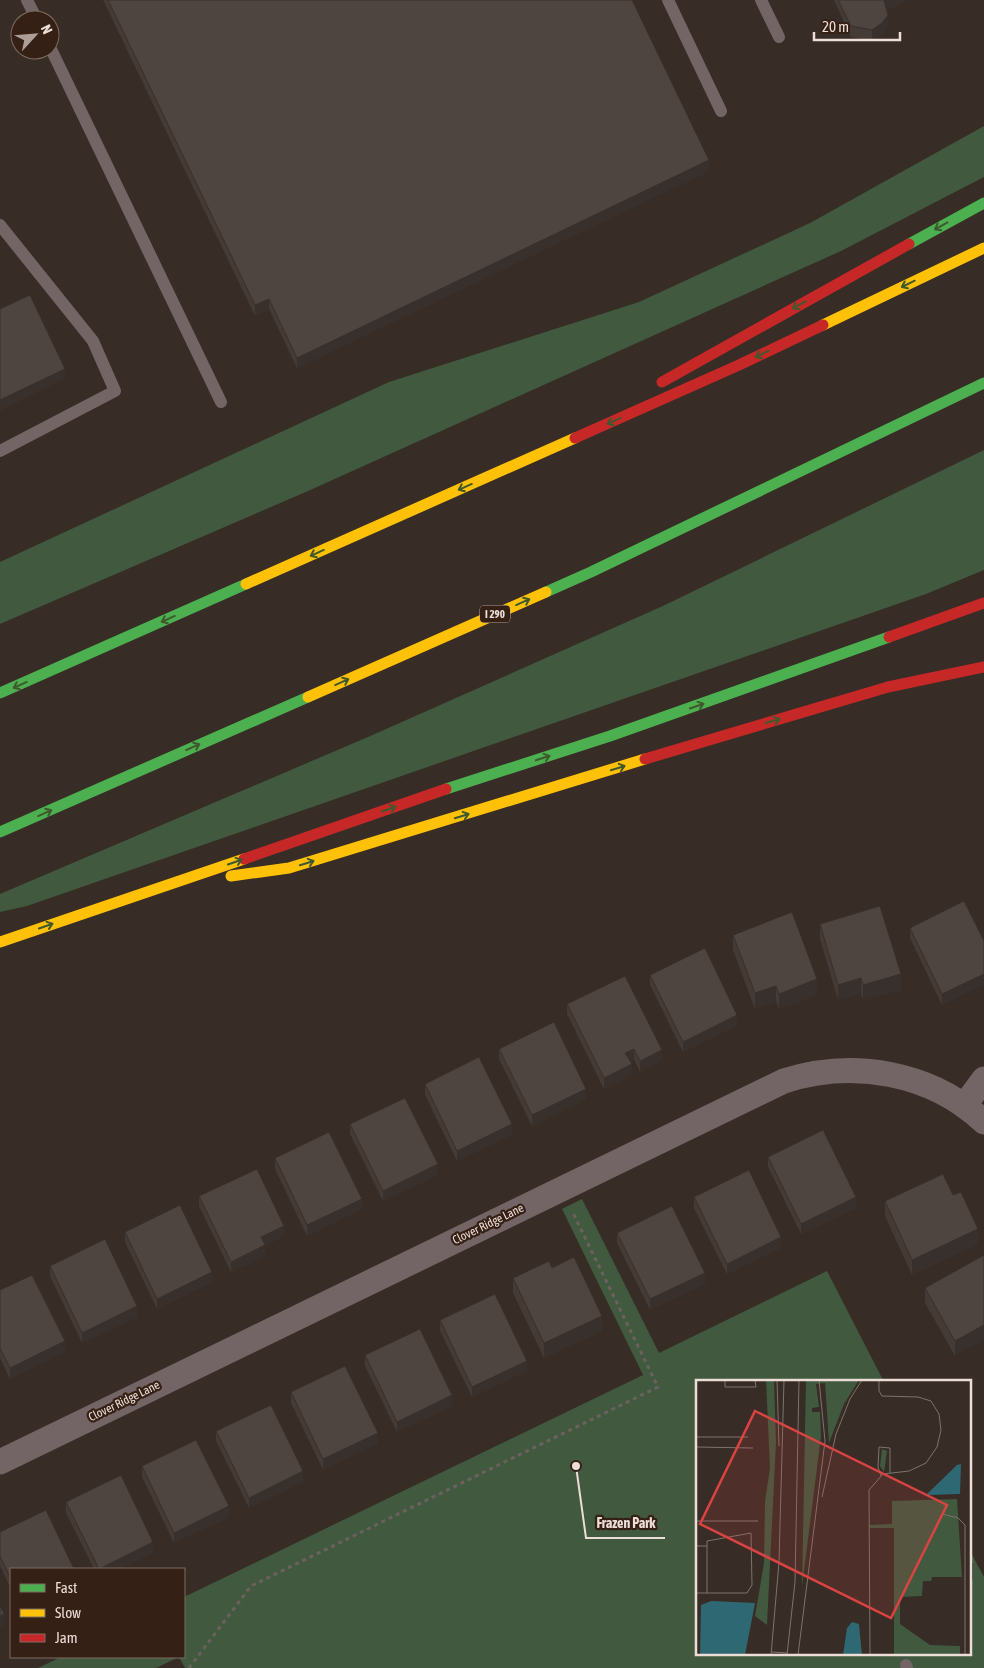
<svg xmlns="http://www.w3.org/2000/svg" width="984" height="1668" viewBox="0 0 984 1668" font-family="'Asap Condensed',sans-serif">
  <rect width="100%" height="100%" fill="#372c26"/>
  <path fill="#40593f" d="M984 126V177L841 251 308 491 0 624V562L389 382 639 302 810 223Z
    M984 450V570L926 594 27 906 0 912V894L368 737 665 605Z
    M582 1199 659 1353 827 1271 884 1382H698V1654H970V1551L984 1577V1668H185L179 1657H184V1597L643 1375 562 1209Z
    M61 1657H179L156 1668H38Z"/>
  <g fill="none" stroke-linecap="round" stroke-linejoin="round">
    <path stroke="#6d615f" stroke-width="3" stroke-dasharray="4 4" stroke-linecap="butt" d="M189 1668 251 1586 658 1387 573 1213"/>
    <path stroke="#736466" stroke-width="12" d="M27 0 37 20
      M668 0 721 111
      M761 0 779 37
      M50 47 221 402
      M0 225 93 341 115 391 0 451
      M906 1665 907 1668"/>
    <path stroke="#736466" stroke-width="25" d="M964 1106 984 1079
      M0 1462 784 1081C853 1059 931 1072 984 1122"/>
    <path stroke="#4caf50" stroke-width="11" d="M909 244 984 203
      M546 592 591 572 984 383
      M0 693 246 584
      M446 789 610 736 889 637
      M0 832 308 697"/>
    <path stroke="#ffc107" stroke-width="11" d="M823 325 984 248
      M246 584 575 438
      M308 697 546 592
      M231 876 289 868 645 759
      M0 942 244 859"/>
    <path stroke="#c62828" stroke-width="11" d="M662 382 909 244
      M575 438 739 365 823 325
      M889 637 984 603
      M645 759 888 687 984 667
      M244 859 446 789"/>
  </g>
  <path fill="#443b37" d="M103 0H632L709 171 297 368 269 309 255 316Z
    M834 0H908L887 10 888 25 882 34 872 41 851 37Z
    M964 901 942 1005 910 938V928Z
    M820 924 901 990 863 1000 861 993 838 1000 820 939Z
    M733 935 817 995 779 1009 776 1001 755 1009 733 950Z
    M650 975 737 1026 683 1052 650 985Z
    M567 1004 662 1060 640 1072 634 1059 630 1061 632 1075 604 1089 567 1014Z
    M499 1049 586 1099 532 1126 499 1059Z
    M425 1084 512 1135 457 1161 425 1095Z
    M350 1124 438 1175 383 1201 350 1134Z
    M768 1157 856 1208 801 1234 768 1167Z
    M275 1158 362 1209 307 1236 275 1169Z
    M199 1196 284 1236 265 1246V1256L231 1272 199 1206Z
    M694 1197 781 1248 727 1274 694 1208Z
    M885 1201 978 1244 912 1275 885 1216Z
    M125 1232 212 1282 157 1309 125 1242Z
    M617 1233 705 1284 650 1310 617 1243Z
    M984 1255 955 1356 925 1303V1288Z
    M50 1266 137 1317 82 1343 50 1276Z
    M552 1268 602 1331 544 1358 513 1293V1278Z
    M0 1290 65 1352 10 1379 0 1358Z
    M440 1320 527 1371 472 1397 440 1331Z
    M365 1355 452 1406 397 1432 365 1366Z
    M291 1392 378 1443 323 1470 291 1403Z
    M216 1431 303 1482 249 1508 216 1441Z
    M142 1466 229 1517 174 1543 142 1477Z
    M66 1502 153 1553 119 1569H94L66 1513Z
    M0 1532 11 1569V1589L0 1566Z"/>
  <path fill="#37302d" d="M886 0H908L884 11V1Z
    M888 15V25L882 34 872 41V30Z
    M709 160V171L297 368V358Z
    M269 299V309L255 316V305Z
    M65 369V379L0 411V400Z
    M901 974V990L863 1000V985Z
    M984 974V985L942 1005V994Z
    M861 978V993L838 1000V985Z
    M817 979V995L779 1009V994Z
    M776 986V1001L755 1009V993Z
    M737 1015V1026L683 1052V1042Z
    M634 1049V1059L625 1063V1053Z
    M662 1050V1060L640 1072V1061Z
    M632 1064V1075L604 1089V1078Z
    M586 1089V1099L532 1126V1115Z
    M512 1124V1135L457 1161V1151Z
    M438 1164V1175L383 1201V1191Z
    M856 1197V1208L801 1234V1224Z
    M362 1199V1209L307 1236V1225Z
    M284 1226V1236L265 1246V1256L231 1272V1262L261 1237Z
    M978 1229V1244L912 1275V1260Z
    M781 1237V1248L727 1274V1264Z
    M212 1272V1282L157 1309V1299Z
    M705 1273V1284L650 1310V1299Z
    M137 1306V1317L82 1343V1333Z
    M602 1316V1331L544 1358V1343Z
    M984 1325V1340L955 1356V1341Z
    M65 1341V1352L10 1379V1368Z
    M527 1361V1371L472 1397V1387Z
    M452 1395V1406L397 1432V1422Z
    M378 1433V1443L323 1470V1459Z
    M303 1471V1482L249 1508V1498Z
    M229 1506V1517L174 1543V1533Z
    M153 1542V1553L119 1569H99Z
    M973 1565V1580L970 1581V1566Z
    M4 1614V1625L0 1627V1616Z"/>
  <path fill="#4f4540" stroke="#37302d" d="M108 0H632L709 160 297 358 269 299 255 305Z
    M838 0H886L884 1 888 15 882 23 872 30 851 26Z
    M30 295 65 369 0 400V309Z
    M964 901 984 941V974L942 994 910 928Z
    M880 906 901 974 863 985 861 978 838 985 820 924Z
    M792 912 817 979 779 994 776 986 755 993 733 935Z
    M705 948 737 1015 683 1042 650 975Z
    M625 976 662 1050 640 1061 634 1049 625 1053 632 1064 604 1078 567 1004Z
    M554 1022 586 1089 532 1115 499 1049Z
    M479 1057 512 1124 457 1151 425 1084Z
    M405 1098 438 1164 383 1191 350 1124Z
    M823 1130 856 1197 801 1224 768 1157Z
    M329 1132 362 1199 307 1225 275 1158Z
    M257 1169 284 1226 261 1237 265 1245 231 1262 199 1196Z
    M749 1170 781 1237 727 1264 694 1197Z
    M943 1174 953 1195 961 1192 978 1229 912 1260 885 1201Z
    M180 1205 212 1272 157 1299 125 1232Z
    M672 1206 705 1273 650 1299 617 1233Z
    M105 1239 137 1306 82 1333 50 1266Z
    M984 1255V1325L955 1341 925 1288Z
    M574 1257 602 1316 544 1343 513 1278 549 1261 552 1268Z
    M32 1275 65 1341 10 1368 0 1348V1290Z
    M495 1294 527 1361 472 1387 440 1320Z
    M420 1329 452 1395 397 1422 365 1355Z
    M345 1366 378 1433 323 1459 291 1392Z
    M271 1405 303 1471 249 1498 216 1431Z
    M196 1440 229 1506 174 1533 142 1466Z
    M121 1475 153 1542 99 1569 66 1502Z
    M46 1510 74 1569H11V1579L0 1556V1532Z
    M970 1559 973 1565 970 1566Z
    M0 1606 4 1614 0 1616Z"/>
  <defs><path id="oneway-shaft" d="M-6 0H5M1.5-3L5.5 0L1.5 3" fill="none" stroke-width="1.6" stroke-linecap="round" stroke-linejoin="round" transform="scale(1.25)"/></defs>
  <g stroke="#3e592d">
    <use href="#oneway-shaft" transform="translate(941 226) rotate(151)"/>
    <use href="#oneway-shaft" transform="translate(908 284) rotate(154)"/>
    <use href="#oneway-shaft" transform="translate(799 305) rotate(151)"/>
    <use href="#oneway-shaft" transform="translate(762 354) rotate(154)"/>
    <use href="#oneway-shaft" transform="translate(614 421) rotate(156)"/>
    <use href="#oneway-shaft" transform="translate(465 487) rotate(156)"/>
    <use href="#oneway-shaft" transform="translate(317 553) rotate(156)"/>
    <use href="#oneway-shaft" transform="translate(523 602) rotate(-24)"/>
    <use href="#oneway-shaft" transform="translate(168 619) rotate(156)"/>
    <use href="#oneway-shaft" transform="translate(342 682) rotate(-24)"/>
    <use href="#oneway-shaft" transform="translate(20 685) rotate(156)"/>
    <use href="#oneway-shaft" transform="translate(697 706) rotate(-19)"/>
    <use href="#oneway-shaft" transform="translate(773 721) rotate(-16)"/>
    <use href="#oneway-shaft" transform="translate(193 747) rotate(-24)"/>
    <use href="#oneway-shaft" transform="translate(543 758) rotate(-18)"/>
    <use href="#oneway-shaft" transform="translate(618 768) rotate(-17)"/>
    <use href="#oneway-shaft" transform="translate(389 809) rotate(-19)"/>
    <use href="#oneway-shaft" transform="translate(45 813) rotate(-24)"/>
    <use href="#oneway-shaft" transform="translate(462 816) rotate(-17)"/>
    <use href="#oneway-shaft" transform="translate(235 862) rotate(-19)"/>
    <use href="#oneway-shaft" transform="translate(307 863) rotate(-17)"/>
    <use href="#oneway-shaft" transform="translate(46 926) rotate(-19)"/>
  </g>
  <g text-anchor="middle" stroke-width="4.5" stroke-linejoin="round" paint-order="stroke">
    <rect fill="#352015" stroke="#b5a49c" stroke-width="1" x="480" y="605.5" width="30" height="17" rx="4"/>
    <g font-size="11" font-weight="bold" fill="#ecddd6">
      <text x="495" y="618">I 290</text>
    </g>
    <g font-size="12" fill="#ecddd6" stroke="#352015">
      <text transform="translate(488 1224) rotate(-26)" y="4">Clover Ridge Lane</text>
      <text transform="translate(124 1401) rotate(-26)" y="4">Clover Ridge Lane</text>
    </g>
  </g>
  <g transform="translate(696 1380)">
    <rect width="275" height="275" fill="#372c26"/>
    <path d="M70 0H78L80 62 71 245 59 236 68 183 69 121 74 88ZM110 0H163L148 24 133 63 129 3 120 4 123 27 116 28V32H124L125 56 106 207ZM186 69 191 71 188 92 184 86ZM261 119 266 197H236L235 201H227L226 216 204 217V244L234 265 264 266V275H198V148H174V145L196 144V121Z" fill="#40593f"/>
    <path d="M265 84 264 114 230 115 261 85ZM15 221 59 223 49 275H4L5 225ZM156 242 163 244 166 275H147L151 248Z" fill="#2e6873"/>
    <path fill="none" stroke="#7f736c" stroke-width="1" d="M29 0V7H60L59 0M81 0 83 66M0 57H52M0 67 57 68M185 96 182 87 183 67 194 68V93M126 117 140 54 154 19 166 0M246 134 262 138 269 145V275M0 141H62M0 166H11V213M0 213H51L56 205 55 153 11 161V166M76 272 91 273M75 275 83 182 88 0M91 275 99 202 103 0M102 275 129 61 123 0M174 275 173 110 187 94 213 91 230 83 241 67 245 50 243 34 235 21 222 17 186 16 183 11V0"/>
    <path fill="#d94342" fill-opacity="0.15" stroke="#d94342" stroke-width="2.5" d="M59 31 251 125 195 238 4 144Z"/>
    <rect width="275" height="275" fill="none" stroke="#ecddd6" stroke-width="2.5"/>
  </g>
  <path fill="none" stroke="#ecddd6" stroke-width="2" d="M576 1466L586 1538H665"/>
  <circle fill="#ecddd6" stroke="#352015" stroke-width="2" cx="576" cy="1466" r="5"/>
  <g font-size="14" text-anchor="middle" font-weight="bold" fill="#ecddd6" stroke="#352015" stroke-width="4.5" stroke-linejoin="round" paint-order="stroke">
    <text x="626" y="1528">Frazen Park</text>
  </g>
  <rect x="10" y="1568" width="175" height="90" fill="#352015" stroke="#7e6c62"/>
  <rect x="20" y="1584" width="25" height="8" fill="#4caf50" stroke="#7e6c62"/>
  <text x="55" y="1593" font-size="15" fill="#ecddd6">Fast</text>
  <rect x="20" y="1609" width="25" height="8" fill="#ffc107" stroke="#7e6c62"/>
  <text x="55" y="1618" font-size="15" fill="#ecddd6">Slow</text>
  <rect x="20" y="1634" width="25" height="8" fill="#c62828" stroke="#7e6c62"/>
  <text x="55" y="1643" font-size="15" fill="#ecddd6">Jam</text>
  <g transform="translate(35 35) rotate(64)"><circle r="24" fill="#352015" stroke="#7e6c62"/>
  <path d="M0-4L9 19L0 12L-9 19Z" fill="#ad9f98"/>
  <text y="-8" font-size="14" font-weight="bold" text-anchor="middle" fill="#ecddd6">N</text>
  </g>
  <path d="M814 32v8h86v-8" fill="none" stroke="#ecddd6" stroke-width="2.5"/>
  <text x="822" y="32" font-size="15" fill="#ecddd6" stroke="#352015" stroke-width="4" paint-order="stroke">20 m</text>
</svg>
